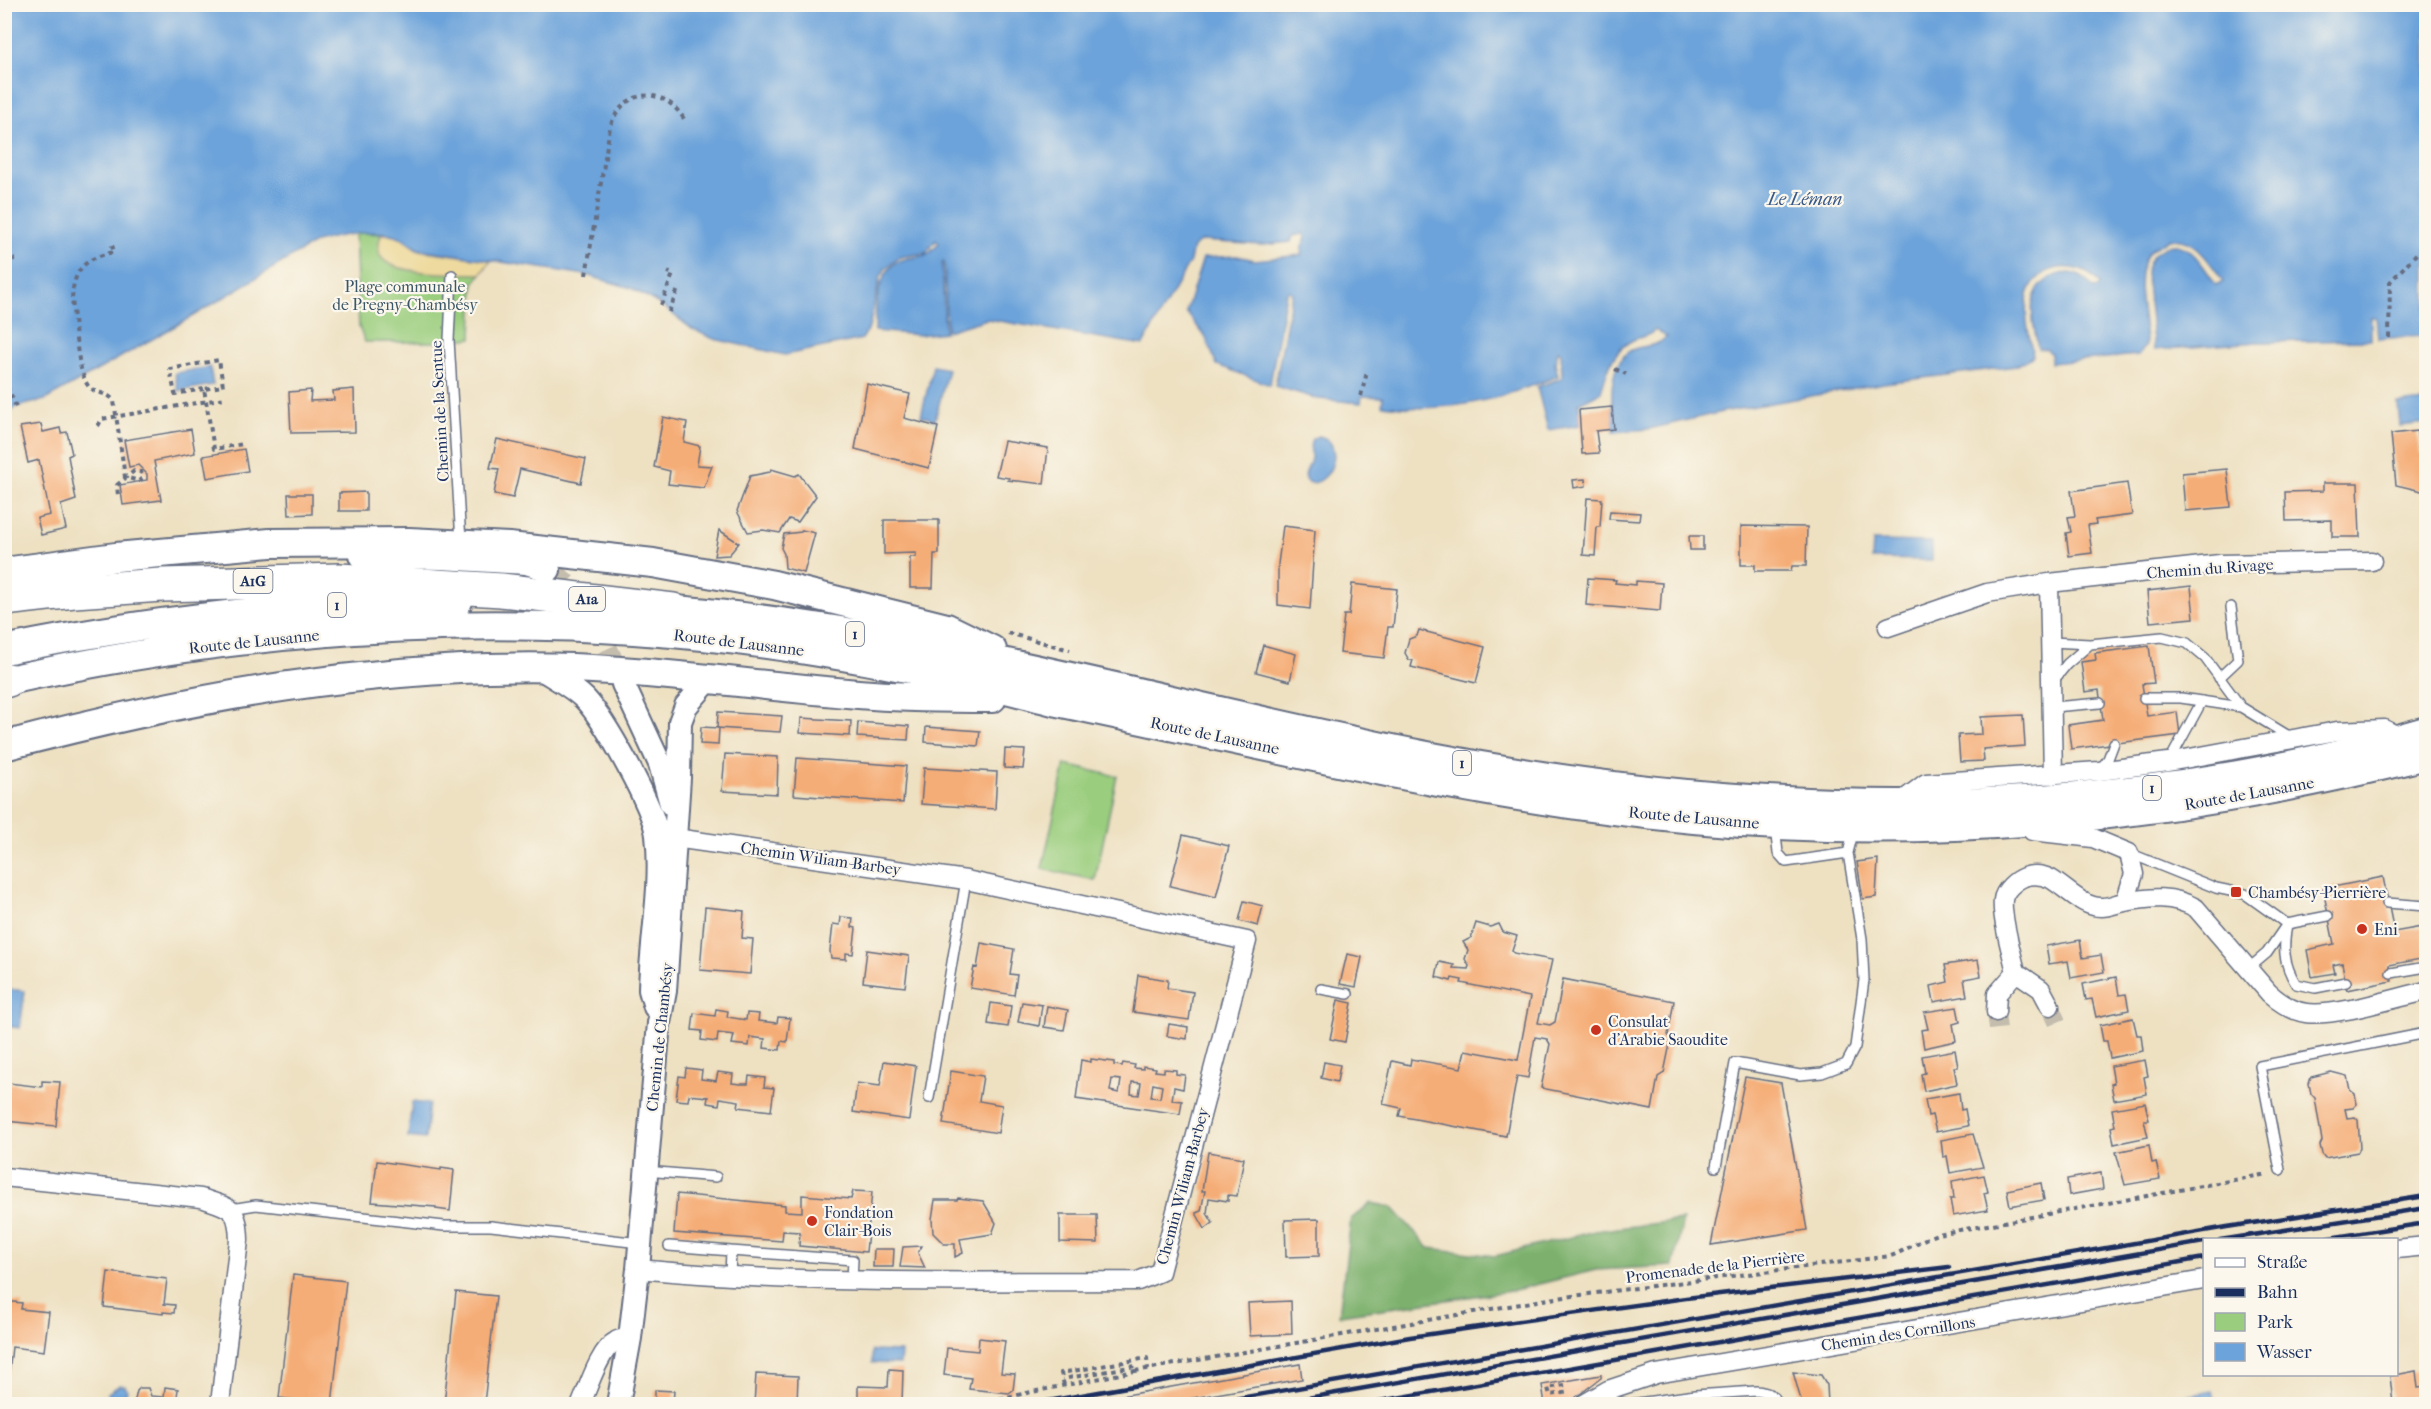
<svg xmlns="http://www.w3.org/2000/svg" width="2431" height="1409" viewBox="0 0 2431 1409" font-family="'IM FELL French Canon',serif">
  <rect width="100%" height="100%" fill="#fbf7ec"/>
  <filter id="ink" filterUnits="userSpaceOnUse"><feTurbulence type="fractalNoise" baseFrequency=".0167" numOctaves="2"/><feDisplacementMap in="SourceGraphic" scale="12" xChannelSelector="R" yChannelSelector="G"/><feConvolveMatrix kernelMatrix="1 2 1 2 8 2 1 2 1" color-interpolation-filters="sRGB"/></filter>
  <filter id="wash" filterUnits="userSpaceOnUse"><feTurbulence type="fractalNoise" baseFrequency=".008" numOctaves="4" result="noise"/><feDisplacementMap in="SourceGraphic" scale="24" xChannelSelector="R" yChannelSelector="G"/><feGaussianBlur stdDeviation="1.35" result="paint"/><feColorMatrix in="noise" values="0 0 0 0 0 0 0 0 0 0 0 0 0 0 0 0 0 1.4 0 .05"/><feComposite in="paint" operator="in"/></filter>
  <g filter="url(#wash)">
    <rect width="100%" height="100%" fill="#eee1c2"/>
    <path fill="#9acd7d" stroke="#5a7e6e" stroke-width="1.5" d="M364 233 397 235 455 254 491 260 474 283 472 338 442 342H365L359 327 355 234Z
      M1065 765 1117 776 1095 880 1042 869Z"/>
    <path fill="#7bb06c" stroke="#4b7065" stroke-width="1.5" d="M1371 1203 1392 1207 1429 1248 1495 1256 1595 1231 1683 1220 1673 1266 1596 1270 1511 1291 1339 1315 1351 1219Z"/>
    <path fill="#eeda9e" stroke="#84847e" stroke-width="1.5" d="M381 234 397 235 418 250 491 260 481 274C459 273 394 276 381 257 377 251 379 241 381 234Z"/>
    <path fill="#6ca3da" stroke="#44699c" stroke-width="1.5" d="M5 5H2426V335L2378 339 2376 317H2371V340L2257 342 2154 350 2146 273C2146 264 2150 259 2156 253 2184 229 2203 265 2216 285L2223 281C2209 261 2188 225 2158 245 2150 250 2144 257 2142 267 2137 289 2144 318 2146 341V345L2138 355 2051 363V353L2046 349H2038C2036 335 2030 316 2033 302 2039 273 2078 261 2093 289L2098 288 2100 284C2081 259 2037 262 2028 295 2023 315 2030 337 2033 356L2016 366 1884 383 1722 412 1649 429 1614 432C1612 407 1606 370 1628 352 1638 345 1650 348 1660 342 1662 341 1664 338 1667 337L1655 330C1649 337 1641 336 1633 340 1612 350 1607 371 1601 392L1579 403 1580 425 1548 430 1537 387 1562 378 1561 353 1558 351 1555 363 1558 376C1497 400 1449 414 1382 405L1383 397 1362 396 1361 403 1318 399 1275 386 1292 293 1289 291 1286 293 1270 385 1217 365 1205 336 1186 312 1203 258 1237 256 1255 260 1301 255 1302 246 1306 238 1304 234 1293 236 1291 242 1262 245 1202 241 1193 247 1190 261 1143 345 987 319 947 331 944 261 942 262 945 332 919 335 875 331C875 309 877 268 902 260 921 254 925 261 939 243L936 240 926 253 900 257 885 269 880 278 869 328 862 339 785 355 714 339 692 329 661 305 631 288 586 275 418 249C412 245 405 239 398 236 377 227 337 236 316 242L193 316 45 400 16 407 5 414Z
      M933 366 948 369 935 420 921 416Z
      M210 367 213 385 178 391 175 373Z
      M2426 401V423L2400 426 2398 404Z
      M1318 436C1345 439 1334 484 1310 483L1305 480C1304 470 1310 467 1311 458 1312 450 1308 446 1312 439Z
      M1873 541 1932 542V560L1872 559Z
      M6 989 25 991 20 1028 5 1026Z
      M412 1102 429 1104 425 1139 408 1137Z
      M872 1351 901 1352 900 1364 872 1363Z
      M120 1385 125 1386 127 1390 122 1404H106L108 1393Z
      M2213 1391 2216 1404H2187L2185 1396Z"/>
    <g id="blocks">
      <path fill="#f5ad77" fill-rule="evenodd" d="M867 384 910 394 904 418 938 427 929 468 855 449Z
        M354 389 355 432 291 433 289 392 311 390 310 401 334 400 333 391Z
        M1612 407 1614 429 1596 431 1599 453 1582 454 1579 410Z
        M663 417 687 422 684 442 700 446 697 465 712 466 704 488 668 484 670 471 654 467Z
        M41 424 43 432 60 428 61 433 67 432 72 454 68 456 76 500 61 505 66 529 41 535 37 518 50 515 39 460 28 463 20 427Z
        M191 429 195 453 154 461 161 500 123 505 120 485 147 480V474L138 465 129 467 124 440Z
        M2417 431 2419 453 2426 455V492L2396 485 2391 434Z
        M497 439 586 459 581 483 520 469 513 498 494 494 499 469 490 468Z
        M1004 441 1048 448 1044 484 1008 480 1009 478 996 476Z
        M244 449 248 471 207 478 203 456Z
        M771 469 795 476 799 474 816 496 798 522 789 519 780 533 763 530 748 532 737 511 750 476 770 472Z
        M2227 469 2231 507 2185 511 2182 473Z
        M1585 479 1586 486 1574 488 1573 480Z
        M2127 483 2132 515 2095 520 2096 524 2088 525 2092 553 2069 556 2066 533 2071 532 2068 517 2075 516 2071 491Z
        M2323 483H2358L2360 537H2332V520L2286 521 2285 492 2323 491Z
        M366 492V511H339V493Z
        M288 494H312V514L289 515Z
        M1587 498 1602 499 1600 527H1597L1595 556 1583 555Z
        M1610 511 1640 513 1639 521 1609 519Z
        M884 520H939V554H934L933 588H910V557H916V553L884 554Z
        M1283 526 1315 530 1310 609 1278 605V564Z
        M1741 526 1807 527 1806 566H1792L1791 571H1755V565H1741Z
        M719 530 739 543 729 555 714 556Z
        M802 530 815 533 804 573 785 568 784 554 781 548 784 534 801 532Z
        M1689 536H1703V550H1690Z
        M1588 578 1616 580 1615 583 1636 585V581L1662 583 1660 611 1586 605Z
        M1352 584 1397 589 1393 627H1388L1384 658 1340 653 1344 615H1349Z
        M2191 586 2194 618 2150 622 2147 591Z
        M1419 630 1485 647 1476 683 1411 667 1413 660H1409L1405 653 1409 639 1417 636Z
        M1263 645 1296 654 1290 681 1256 672Z
        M2149 646 2154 683 2142 684 2147 716 2177 712 2180 735 2071 749 2068 725 2103 720 2099 690 2085 692 2081 662 2096 660 2095 653Z
        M718 712 782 716 780 732 717 728Z
        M2023 715 2025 746 1983 749 1984 761 1960 762 1958 735 1982 734 1981 717Z
        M801 718 851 721 850 736 800 733Z
        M858 722 909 726 908 740 857 737Z
        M701 727 719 728 718 745 700 744Z
        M926 727 980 731 978 746 925 742Z
        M1005 749 1025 750 1023 769 1004 768Z
        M725 754 778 757 777 794 722 791Z
        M797 758 906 766 903 803 794 795Z
        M924 768 997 772 995 809 921 804Z
        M1183 835 1229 846 1216 897 1170 886Z
        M1878 859 1876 897 1863 899 1857 862Z
        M2383 877 2394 932 2422 927 2426 958 2389 965 2392 981 2347 990 2342 963 2333 965 2335 973 2312 977 2307 950 2334 944 2323 889Z
        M1244 901 1263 906 1258 926 1239 921Z
        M705 907 744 911 742 938 753 939 750 974 700 970Z
        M841 917 853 918 852 927 856 928 853 954 846 953V959L831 958 830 951 833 924 840 925Z
        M1476 923 1490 927 1499 924 1503 932 1517 936 1512 951 1514 953 1552 960 1538 1023 1550 1025 1555 1022 1563 979 1674 1001 1668 1035 1671 1039 1664 1073 1658 1077 1652 1110 1541 1088 1550 1044 1547 1039 1535 1037 1528 1078 1517 1076 1506 1136 1399 1116 1401 1108 1383 1104 1392 1061 1410 1065 1411 1059 1461 1068 1465 1050 1518 1060 1530 997 1461 983 1462 980 1452 978 1451 981 1436 977 1439 962 1454 965 1453 968 1468 969 1469 966 1465 959 1468 950 1463 942 1471 938Z
        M2080 940 2083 958 2101 955 2104 972 2071 978 2068 961 2049 964 2046 946Z
        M981 943 1014 949 1010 974 1017 975 1014 995 970 988 974 967 977 968Z
        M867 950 909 956 905 987 863 982Z
        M1347 954 1362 957 1356 987 1340 984Z
        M1978 960 1981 976 1964 979 1967 996 1934 1002 1931 986 1948 982 1945 965Z
        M1138 975 1168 980 1167 988 1193 992 1189 1020 1133 1012Z
        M2116 977 2119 995 2126 994 2129 1010 2096 1017 2092 999 2086 1000 2083 984Z
        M1338 1000 1352 1003 1345 1042 1330 1039Z
        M1022 1002 1042 1005 1039 1026 1018 1022Z
        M991 1003 1011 1006 1008 1027 988 1024Z
        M1047 1006 1068 1010 1064 1030 1044 1027Z
        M1957 1007 1960 1022 1953 1024 1956 1041 1924 1048 1921 1030 1928 1029 1924 1012Z
        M716 1009 728 1011 727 1017 746 1020 747 1013 759 1014 758 1021 777 1023 778 1017 790 1018 787 1042 781 1041 780 1050 764 1048 765 1039 750 1037 749 1046 732 1044 734 1035 718 1033 717 1042 701 1040 702 1031 692 1030 694 1013 715 1016Z
        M2133 1018 2137 1035H2141L2143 1051 2110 1058 2107 1041H2103L2100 1025Z
        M1169 1024 1188 1027 1187 1039 1167 1036Z
        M1955 1050 1958 1067H1954L1957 1084 1924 1091 1921 1074 1925 1073 1922 1056Z
        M1091 1059 1114 1062V1065L1122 1066 1123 1063 1135 1065 1134 1068 1143 1069V1066L1156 1068 1155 1071 1164 1072V1069L1176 1070V1074L1185 1075 1183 1089 1174 1087 1172 1100 1182 1101 1180 1114 1076 1099 1081 1060 1091 1062ZM1112 1079 1121 1080 1119 1093 1110 1091ZM1132 1082 1141 1083 1139 1095 1131 1094ZM1153 1084 1162 1086 1160 1098 1151 1097Z
        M2145 1060 2148 1076 2144 1077 2147 1094 2114 1100 2111 1084 2114 1083 2111 1066Z
        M884 1061 916 1066 909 1120 853 1112 857 1083 880 1086Z
        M1324 1062 1340 1065 1337 1082 1321 1078Z
        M686 1068 702 1070 701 1079 710 1080 716 1081 718 1072 733 1074 732 1083 741 1084H748L749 1076 765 1078 764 1087 774 1088 771 1111 738 1107 739 1101 720 1098 719 1105 707 1103 708 1097 689 1095 688 1101 676 1100 679 1076 685 1077Z
        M951 1071 983 1076 979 1101 1002 1105 998 1133 943 1124Z
        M2331 1072 2347 1076 2350 1090 2355 1094 2357 1104 2353 1108 2345 1109 2347 1118 2355 1117 2358 1120 2360 1148 2358 1152 2325 1158 2322 1154 2320 1145 2322 1141 2315 1098 2311 1094 2309 1084 2311 1077Z
        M1745 1077 1781 1083 1807 1230 1711 1245Z
        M42 1081 60 1082 56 1126 5 1121 9 1083 42 1087Z
        M1959 1093 1961 1110 1965 1109 1968 1126 1936 1132 1932 1115 1928 1116 1925 1099Z
        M2145 1103 2149 1120H2144L2148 1137 2114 1144 2111 1127 2115 1126 2112 1109Z
        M1973 1134 1983 1167 1950 1173 1947 1156 1943 1157 1941 1140Z
        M2149 1145 2152 1163 2156 1162 2160 1179 2125 1185 2116 1152Z
        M1208 1152 1244 1158 1237 1196 1228 1195V1201L1209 1198 1207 1213 1213 1223 1205 1229 1196 1213 1201 1211 1205 1191H1202Z
        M377 1161 441 1170V1168L454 1170 450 1211 436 1209V1207L372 1202Z
        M2101 1173 2103 1189 2069 1195 2067 1179Z
        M1984 1175 1988 1192 1984 1193 1988 1210 1953 1216 1950 1199H1954L1952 1181Z
        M2041 1183 2044 1200 2010 1206 2007 1190Z
        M853 1191 872 1192 866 1252 799 1246 800 1232 783 1231 782 1241 674 1233 677 1194 785 1205V1211L802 1212V1195L851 1199Z
        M958 1198 983 1201 996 1223 992 1234 960 1239 963 1253 955 1257V1244H944L933 1233 932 1219 935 1200H957Z
        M1060 1215H1097L1098 1243 1060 1242Z
        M1319 1219V1256L1286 1257 1285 1220Z
        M922 1246 918 1253 925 1268 900 1267 903 1247Z
        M874 1249H894L893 1267H873Z
        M108 1272 167 1279 164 1304 175 1305 174 1313 163 1312V1314L104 1307Z
        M293 1275 346 1281 332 1404 279 1398Z
        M456 1292 496 1296 484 1404H444Z
        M4 1301 22 1303 21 1309 49 1312 44 1351 12 1347 9 1374H4Z
        M1291 1301 1292 1334 1250 1336 1248 1303Z
        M979 1338 1005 1341 1001 1373 1015 1374 1013 1390 1009 1393 969 1389 971 1378 944 1375 947 1348 978 1351Z
        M1300 1364 1302 1379 1159 1404H1076Z
        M889 1369 903 1370 902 1404H858V1386L888 1387Z
        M2416 1371 2418 1388 2426 1387V1404H2393L2390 1376Z
        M1793 1372 1821 1375 1827 1385 1828 1404H1802Z
        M756 1374 798 1376 797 1404H754Z
        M1601 1375V1378L1567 1404H1545L1542 1385Z
        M165 1387 178 1389 176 1404H134L137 1391 140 1388H148L151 1396 164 1397Z
        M655 1390 674 1391 673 1404H655Z"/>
    </g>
  </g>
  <g filter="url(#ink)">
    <use href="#blocks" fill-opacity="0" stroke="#656d81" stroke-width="1.5"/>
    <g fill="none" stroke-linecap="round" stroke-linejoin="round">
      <path stroke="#c4bdae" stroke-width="18" stroke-dasharray="18 9" stroke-linecap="butt" d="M2050 1006 2058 1024
        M1996 1012 1998 1029"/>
      <path stroke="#c4bdae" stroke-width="22" stroke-dasharray="22 11" stroke-linecap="butt" d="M549 570C587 595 603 643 623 683"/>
      <g stroke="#656d81" stroke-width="12">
        <path id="service" d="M452 275 449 340 461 542
          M2051 642 2090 644 2162 637 2187 643 2205 658 2241 707
          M2219 678 2238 660 2231 607
          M2054 680 2067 664 2090 644
          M2144 698H2181L2241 707 2292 738
          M2053 707 2100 703
          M2170 760 2202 701
          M2100 770 2108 759 2114 743
          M1775 827 1778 853 1786 862 1848 853
          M2129 853 2216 888 2245 894 2287 924
          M2387 903 2426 906
          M2287 924C2283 948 2283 963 2296 984L2315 988 2346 982
          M2248 969 2267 953 2287 924 2328 916
          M2391 973 2426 967
          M1321 989 1348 994
          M929 1098 966 880
          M1716 1167 1735 1063 1800 1075 1822 1073 1846 1064 1855 1047 1864 980 1862 939 1848 853 1854 829
          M2280 1170 2260 1066 2426 1033
          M646 1171 716 1177
          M231 1209 256 1205 444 1226H491L640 1243
          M669 1246 731 1251
          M730 1276 731 1251 853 1260 852 1280
          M1596 1397 1629 1404
          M1631 1404 1695 1395 1756 1391C1766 1392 1775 1394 1778 1404"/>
      </g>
      <g stroke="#656d81" stroke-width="21">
        <path id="minor" d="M1888 627 1987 593 2049 583
          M2053 775 2049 583 2220 564 2372 561
          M1898 804 1926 783 2099 771 2168 762 2337 731 2384 729 2396 735
          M2032 831 2093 838 2129 853 2134 874 2125 902
          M2050 1006 2041 989 2016 972C2012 954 2001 917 2003 900 2004 890 2016 880 2024 877 2033 874 2043 875 2051 879 2066 888 2084 908 2102 907 2110 907 2117 903 2125 902 2150 897 2173 895 2196 908L2269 993C2279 1002 2292 1011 2306 1013 2336 1017 2395 998 2426 991
          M1996 1012 1997 994 2016 972
          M4 1177 201 1198C231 1208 238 1207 239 1240L220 1404
          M2396 1249 2426 1246
          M638 1269C804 1285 972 1281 1138 1281L1160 1272 1247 941 966 880 675 838
          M581 1404C588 1388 600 1349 616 1341 620 1338 626 1339 630 1338
          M1584 1404 1608 1390 1656 1374 2204 1280"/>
      </g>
      <g stroke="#656d81" stroke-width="26">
        <path id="tertiary" d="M360 556 442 558 526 563 549 570
          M540 668C555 678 572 686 585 699 605 720 654 808 657 835 663 886 651 939 650 990L655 1007
          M623 684 660 764 671 804
          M618 1404 630 1338 638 1269 659 1023 665 991 679 778 680 722 686 706 709 679"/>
      </g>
      <g stroke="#656d81" stroke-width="32">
        <path id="primary" d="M4 572 116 557 270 543 409 542 509 547 653 563 774 585 947 628 992 650
          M651 608C916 627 1173 707 1432 757 1760 821 2104 826 2426 731
          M4 650C154 619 305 603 458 601
          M4 681C265 623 536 607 800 649 864 659 929 672 993 686 1013 690 1033 696 1053 701 1266 745 1477 799 1694 819 1943 843 2186 816 2426 755
          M4 746C190 697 380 662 573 668 673 672 772 688 872 695 912 698 952 698 992 698"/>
      </g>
      <g stroke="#656d81" stroke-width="36">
        <path id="motorway" d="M4 599 74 591 162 585 339 580 501 590 673 610
          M4 681 8 680"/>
      </g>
      <path stroke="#656d81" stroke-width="4" stroke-dasharray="4.5 4.5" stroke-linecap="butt" d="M112 245 114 252C85 258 73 269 72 300 75 320 76 374 90 388 97 394 108 392 114 401L125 477 139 481 143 477 141 472 134 471 117 485 118 496
        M4 260 15 259
        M586 275 610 127C623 88 663 85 684 119
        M661 305 673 274 668 272
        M669 312 678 289
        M2389 338 2390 282 2418 252 2426 251
        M1615 369 1626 374
        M4 378 16 407
        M204 389 175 394 170 369 219 360 223 386 204 389 214 449 243 444
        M1361 396 1367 372
        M98 426 102 419 225 398
        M1008 633 1070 650
        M1135 1371 1549 1299 1891 1256C1907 1250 1921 1239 1938 1234L2267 1174
        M1064 1385 1061 1373 1147 1358 1148 1369
        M1565 1385 1548 1388 1550 1395 1570 1392
        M973 1404 1135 1371V1366L1063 1379"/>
      <use href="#service" stroke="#fff" stroke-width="9"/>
      <use href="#minor" stroke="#fff" stroke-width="18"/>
      <use href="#tertiary" stroke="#fff" stroke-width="22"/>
      <use href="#primary" stroke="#fff" stroke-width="28"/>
      <use href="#motorway" stroke="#fff" stroke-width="33"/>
      <path stroke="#1b2f5e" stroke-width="4.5" d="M2220 1240 2426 1208
        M2316 1240 2426 1223
        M1031 1404 1410 1337 1527 1320 1686 1298 1949 1267
        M1205 1404 2227 1227 2426 1196
        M1273 1404 2204 1242
        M1362 1404 2204 1258"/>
    </g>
  </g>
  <g fill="#c8321e" stroke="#fbf7ec" stroke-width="2">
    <rect x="2230" y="886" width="12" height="12" rx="3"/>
    <circle cx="2362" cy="929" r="6"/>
    <circle cx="1596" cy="1030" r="6"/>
    <circle cx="812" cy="1221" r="6"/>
  </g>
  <g text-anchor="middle" stroke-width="4.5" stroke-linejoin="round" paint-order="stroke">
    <g fill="#fbf7ec" stroke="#5e6b89" stroke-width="1.5">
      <rect x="233.5" y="569" width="39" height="24" rx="4.5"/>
      <rect x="569" y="587" width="36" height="24" rx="4.5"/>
      <rect x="328" y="593" width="18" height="24" rx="4.5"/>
      <rect x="846" y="622" width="18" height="24" rx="4.5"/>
      <rect x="1453" y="751" width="18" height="24" rx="4.5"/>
      <rect x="2143" y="776" width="18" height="24" rx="4.5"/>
    </g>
    <g font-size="15" font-weight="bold" fill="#1b2f5e">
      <text x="253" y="586">A1G</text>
      <text x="587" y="604">A1a</text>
      <text x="337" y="610">1</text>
      <text x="855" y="639">1</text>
      <text x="1462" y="768">1</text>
      <text x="2152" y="793">1</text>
    </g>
    <g font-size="16" fill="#3b5666" stroke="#fbf7ec">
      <text x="405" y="292">Plage communale<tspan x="405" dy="18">de Pregny-Chambésy</tspan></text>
    </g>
    <g font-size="16" fill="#1b2f5e" stroke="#fbf7ec">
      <text transform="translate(439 411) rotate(-93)" y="6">Chemin de la Sentue</text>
      <text transform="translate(2210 568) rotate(-4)" y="6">Chemin du Rivage</text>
      <text transform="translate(254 641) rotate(-6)" y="6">Route de Lausanne</text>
      <text transform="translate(739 642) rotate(7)" y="6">Route de Lausanne</text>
      <text transform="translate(1215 735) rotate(12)" y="6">Route de Lausanne</text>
      <text transform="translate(2249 793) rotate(-10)" y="6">Route de Lausanne</text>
      <text transform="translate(1694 817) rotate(5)" y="6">Route de Lausanne</text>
      <text transform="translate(821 858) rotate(8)" y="6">Chemin Wiliam-Barbey</text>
      <text transform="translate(659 1037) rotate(-84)" y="6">Chemin de Chambésy</text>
      <text transform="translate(1182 1186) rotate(-75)" y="6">Chemin Wiliam-Barbey</text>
      <text transform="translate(1715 1266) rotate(-7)" y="6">Promenade de la Pierrière</text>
      <text transform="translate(1898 1333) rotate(-9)" y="6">Chemin des Cornillons</text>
    </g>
    <g font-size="16" fill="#1b2f5e" stroke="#fbf7ec" text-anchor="start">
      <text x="2248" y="898">Chambésy-Pierrière</text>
      <text x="2374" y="935">Eni</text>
      <text x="1608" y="1027">Consulat<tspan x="1608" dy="18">d'Arabie Saoudite</tspan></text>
      <text x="824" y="1218">Fondation<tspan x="824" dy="18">Clair-Bois</tspan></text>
    </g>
    <g font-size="18" font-style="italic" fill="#375889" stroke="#fbf7ec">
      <text x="1805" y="205">Le Léman</text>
    </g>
  </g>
  <rect width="2431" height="1409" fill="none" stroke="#fbf7ec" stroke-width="24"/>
  <rect x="2203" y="1238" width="195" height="138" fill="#fbf7ec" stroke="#a1a7b3" stroke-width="1.5"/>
  <rect x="2215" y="1258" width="30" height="9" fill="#ffffff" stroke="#a1a7b3" stroke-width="1.5"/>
  <text x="2257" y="1268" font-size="18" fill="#1b2f5e">Straße</text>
  <rect x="2215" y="1288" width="30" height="9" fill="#1b2f5e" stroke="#a1a7b3" stroke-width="1.5"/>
  <text x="2257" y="1298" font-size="18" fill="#1b2f5e">Bahn</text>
  <rect x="2215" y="1313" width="30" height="18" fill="#9acd7d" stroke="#a1a7b3" stroke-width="1.5"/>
  <text x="2257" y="1328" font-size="18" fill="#1b2f5e">Park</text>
  <rect x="2215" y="1343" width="30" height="18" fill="#6ca3da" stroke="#a1a7b3" stroke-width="1.5"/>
  <text x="2257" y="1358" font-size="18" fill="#1b2f5e">Wasser</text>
</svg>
